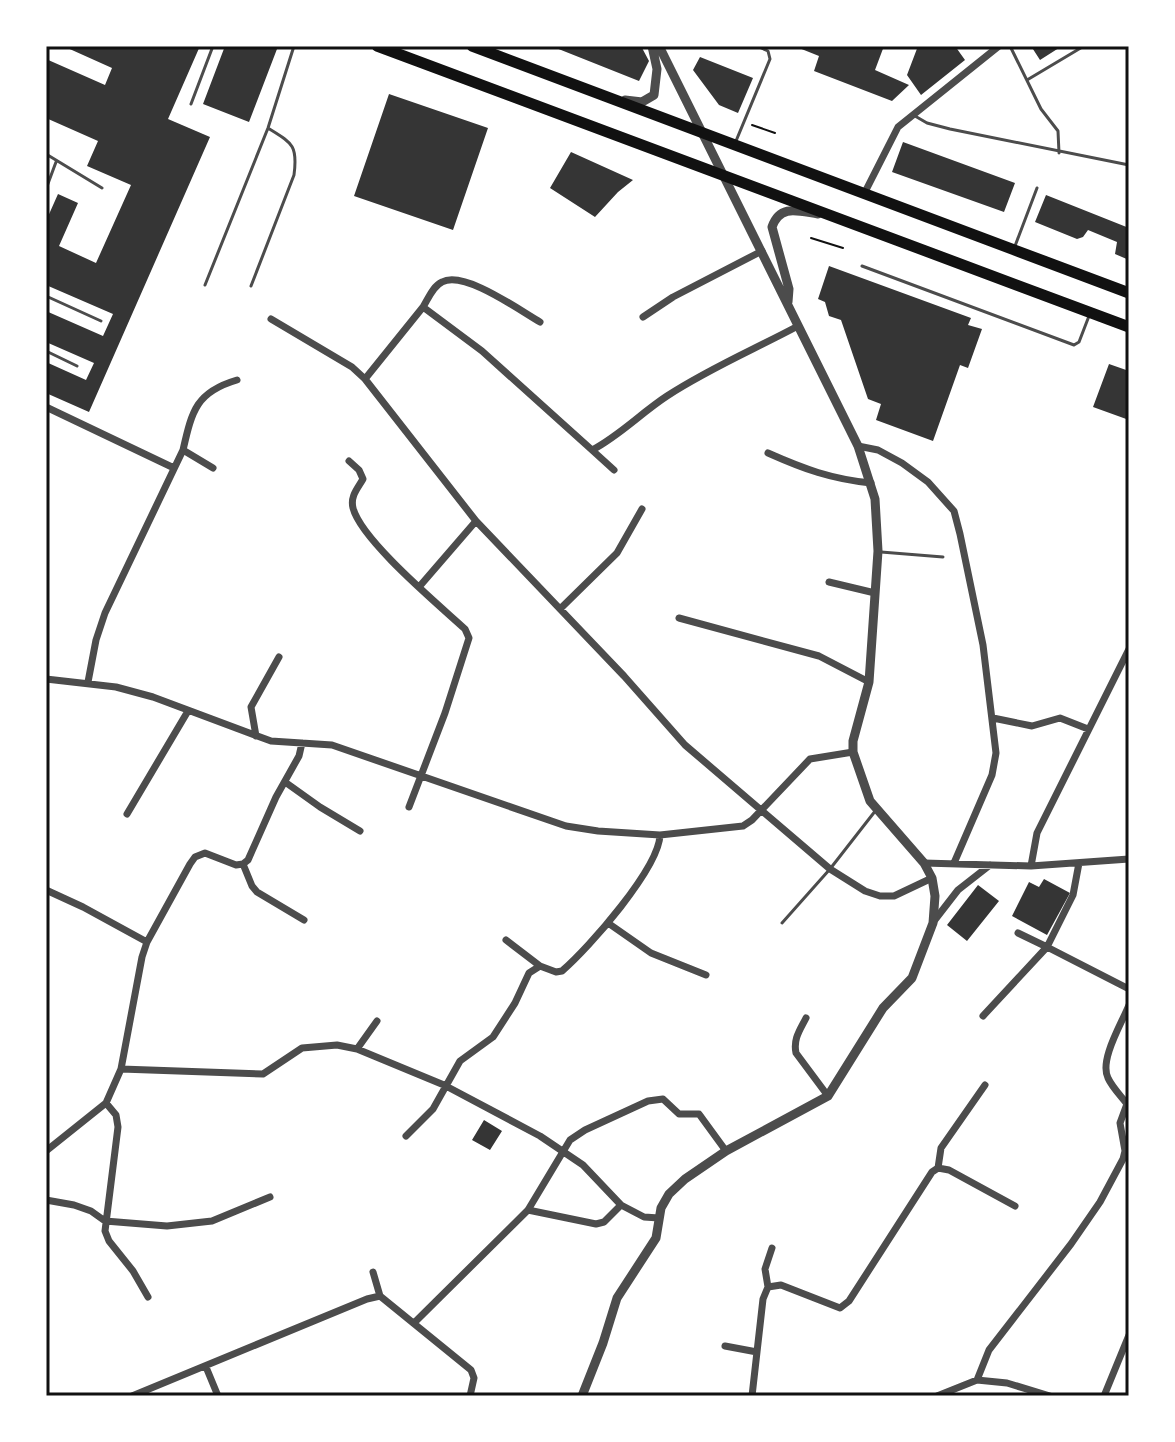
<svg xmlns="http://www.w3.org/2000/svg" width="1175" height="1442" viewBox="0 0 1175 1442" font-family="Helvetica,sans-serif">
  <rect width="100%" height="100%" fill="#fff"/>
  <path fill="#353535" d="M63 46H200L168 119 210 137 89 412 46 393V362L86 380 94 363 46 342V311L103 336 113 314 46 285V221L58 194 78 203 59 246 96 263 131 185 87 166 98 141 46 118V59L105 85 112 68Z
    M225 46H268L277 49 249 122 203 104Z
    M551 46H641L649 61 639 81Z
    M794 46H884L875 70 909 85 892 101 814 71 819 56Z
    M918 46H955L965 60 921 95 907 75Z
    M1031 46H1062L1040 60Z
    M700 57 753 78 738 113 719 105 693 70Z
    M389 94 488 128 453 230 354 196Z
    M903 142 1015 183 1004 212 892 172Z
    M571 152 633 180 618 192 595 217 550 188Z
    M1046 195 1129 228V260L1115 254 1117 242 1088 230 1083 237 1077 239 1035 222Z
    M829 266 971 318 968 325 982 329 968 368 960 365 933 441 876 420 881 404 868 399 841 320 829 316 825 302 818 299Z
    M1109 364 1129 371V420L1093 407Z
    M1044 879 1070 893 1047 935 1012 916 1029 882 1039 887Z
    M978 885 999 901 967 941 947 925Z
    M484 1120 502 1131 490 1150 472 1140Z"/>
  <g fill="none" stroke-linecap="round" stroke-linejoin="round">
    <path stroke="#111" stroke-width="2" d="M752 125 775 133
      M811 238 843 248"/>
    <path stroke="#4c4c4c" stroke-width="3" d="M1010 46 1041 109 1058 131 1059 153
      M1027 80 1084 46
      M191 104 213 46
      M915 116 927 123 950 129 1129 165
      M736 141 770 59 768 51 757 46
      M46 154 102 188
      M46 189 56 162
      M1015 246 1037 188
      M862 266 1074 345 1079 342 1089 316
      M205 285 268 128 294 46
      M251 286 294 175C298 145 292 143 268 128
      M46 296 101 321
      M46 351 77 366
      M881 552 943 557
      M782 923 830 869 876 810"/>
    <path stroke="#4c4c4c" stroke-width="7" d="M864 194 898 127 999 46
      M423 307C428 299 433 286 442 282 464 270 519 310 540 322
      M643 317 673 297 762 251
      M271 319 352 367 365 379 476 521 624 676 685 745 830 869 865 891 880 896H894L932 878
      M365 379 423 307 482 351 592 450C619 436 641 413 667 396 708 369 755 349 798 326
      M46 407 174 468
      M858 446 878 450 902 463 928 482 954 511 960 534 983 645 996 753 992 775 954 863
      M183 450 213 468
      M592 450 614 470
      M768 453C804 469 831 479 871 483
      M349 461 359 470 363 479C358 488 350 496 353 508 361 540 439 605 465 629L469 638 445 713 409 807
      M829 582 875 593
      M419 587 476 521
      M560 609 617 553 642 509
      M679 618 819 656 869 682
      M46 679 116 687 153 697 271 741 332 745 566 826 598 831 660 835 743 826 752 820 810 759 853 752
      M88 682 96 640 105 613 183 450C192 411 196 392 237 380
      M993 718 1032 726 1060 718 1088 729
      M256 736 251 707 279 657
      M285 782 320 807 360 831
      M127 814 188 711
      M924 863 1031 866 1129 859
      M1079 863 1073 895 1047 947 1129 989
      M243 864 248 860 276 797 299 756 302 743
      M243 864 252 886 257 892 304 920
      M1031 866 1037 833 1129 649
      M46 890 83 907 147 942
      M934 921 958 890 990 865
      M608 923 651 953 706 975
      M506 940 540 966
      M983 1016 1047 947 1018 933
      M806 1018C800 1030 793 1039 796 1053L828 1096
      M357 1049 377 1021
      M121 1069 142 957 147 942 190 864 195 857 205 853 236 865 243 864
      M106 1103 116 1115 118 1127 105 1231 109 1241 133 1271 148 1297
      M406 1136 433 1109 460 1061 493 1037 515 1003 529 973 540 966 556 972 562 971C589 948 659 868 660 835
      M46 1151 106 1103 121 1069 263 1074 302 1048 337 1045 357 1049 444 1085 540 1136 583 1165 621 1205 644 1217 659 1218
      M938 1168 941 1148 985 1085
      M46 1200 74 1205 91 1211 105 1221 167 1226 212 1221 270 1197
      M528 1210 596 1224 604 1222 621 1205
      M373 1272 380 1296
      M768 1287 765 1269 772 1248
      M415 1322 528 1210 570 1140 585 1130 648 1101 663 1099 679 1114H699L726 1151
      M725 1346 757 1352
      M206 1367 218 1396
      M977 1380 989 1350 1071 1244 1100 1202 1123 1159 1125 1151 1120 1123 1127 1104C1121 1096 1112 1087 1108 1078 1099 1060 1122 1023 1129 1005
      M132 1396 367 1299 380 1296 471 1370 474 1378 470 1396
      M752 1396 763 1299 768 1287 781 1285 840 1308 849 1301 932 1172 938 1168 949 1170 1015 1206
      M937 1396 977 1380 1007 1383 1050 1396
      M1104 1396 1129 1335"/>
    <path stroke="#4c4c4c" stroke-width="9" d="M625 100 642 102 654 95 657 69 652 46
      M788 302 789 289 772 227C780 204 798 211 818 214
      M582 1396 603 1343 617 1298 656 1238 661 1208 669 1194 685 1179 726 1151 828 1096 883 1008 912 978 933 923 935 896 932 878 924 863 870 801 853 752V741L869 682 878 551 875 499 858 446 659 46"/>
    <path stroke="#111" stroke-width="11" d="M377 46 1129 327
      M472 46 1129 293"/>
  </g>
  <rect width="1175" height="1442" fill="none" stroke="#ffffff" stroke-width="96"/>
  <rect x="48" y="48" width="1079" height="1346" fill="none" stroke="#111" stroke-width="3"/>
</svg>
